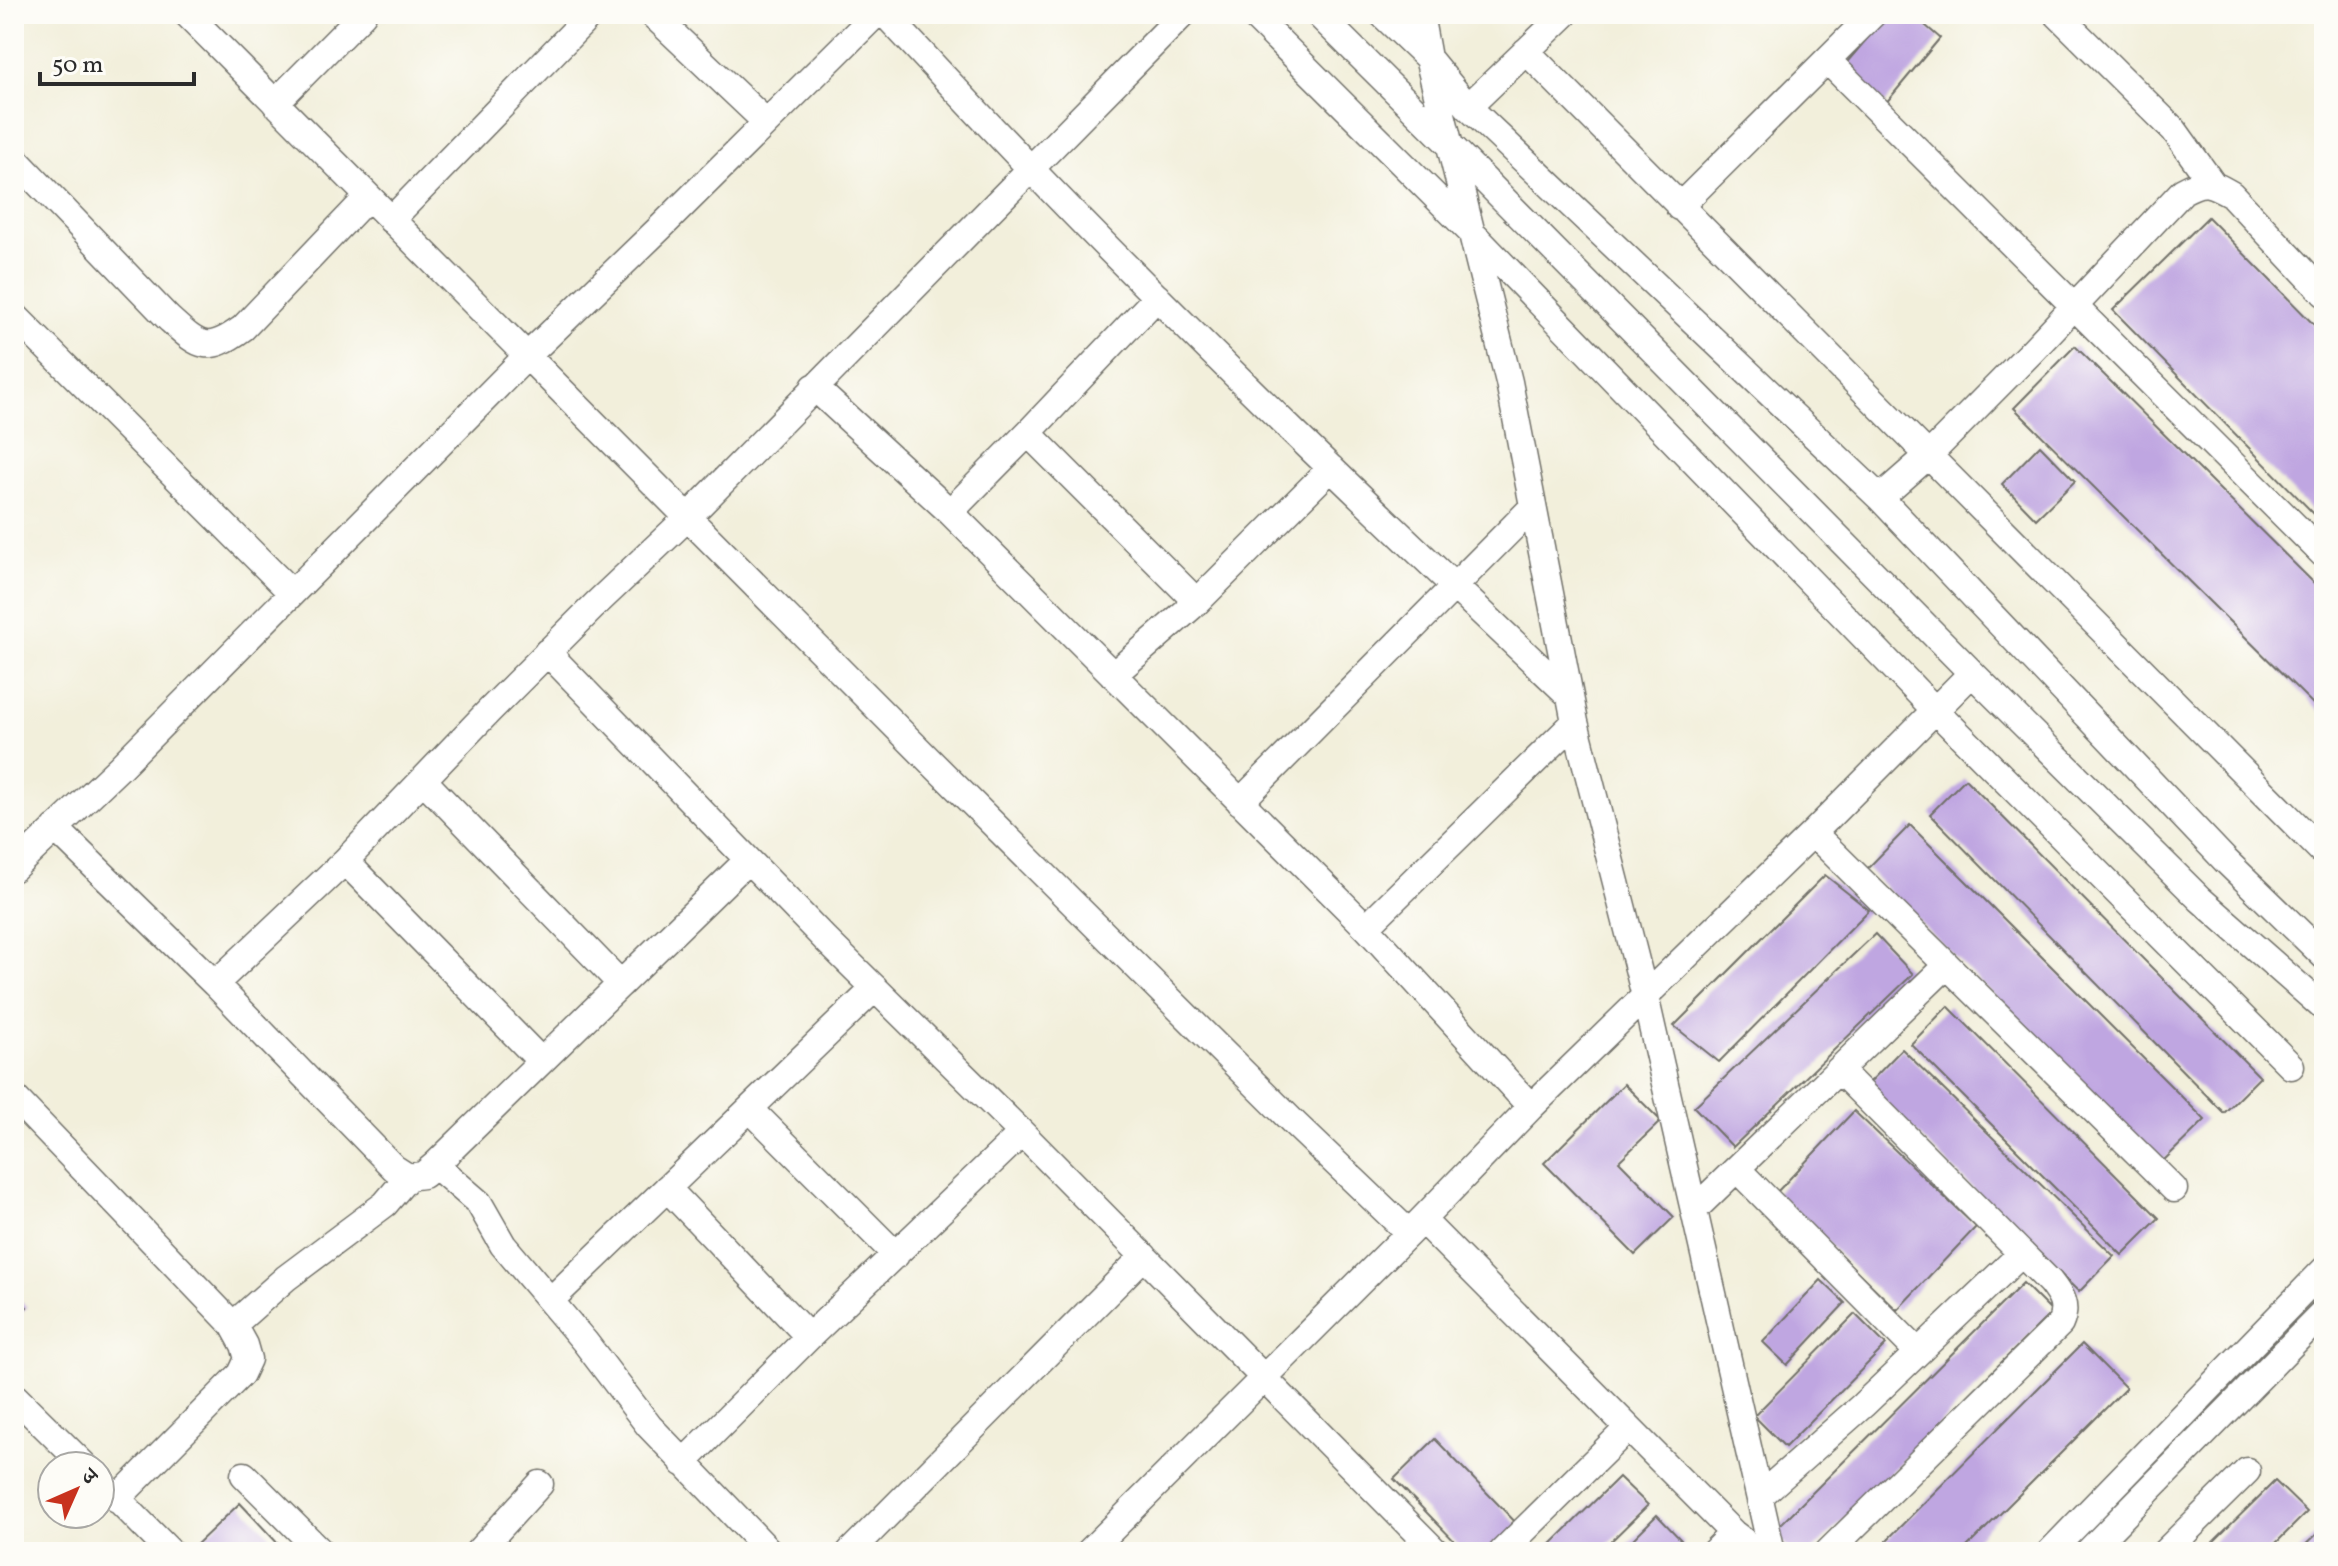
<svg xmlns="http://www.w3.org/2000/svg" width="2338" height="1566" viewBox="0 0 2338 1566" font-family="Vollkorn,'Noto Serif Devanagari',serif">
  <rect width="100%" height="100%" fill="#fdfcf7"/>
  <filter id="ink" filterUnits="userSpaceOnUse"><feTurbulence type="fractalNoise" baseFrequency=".0125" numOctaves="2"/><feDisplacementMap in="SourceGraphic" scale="16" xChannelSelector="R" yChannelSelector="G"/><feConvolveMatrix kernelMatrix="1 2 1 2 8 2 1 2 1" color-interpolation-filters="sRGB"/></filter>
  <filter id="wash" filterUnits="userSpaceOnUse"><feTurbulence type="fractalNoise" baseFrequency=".006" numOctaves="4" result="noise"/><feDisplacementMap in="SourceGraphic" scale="32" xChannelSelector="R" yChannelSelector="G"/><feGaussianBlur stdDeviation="1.8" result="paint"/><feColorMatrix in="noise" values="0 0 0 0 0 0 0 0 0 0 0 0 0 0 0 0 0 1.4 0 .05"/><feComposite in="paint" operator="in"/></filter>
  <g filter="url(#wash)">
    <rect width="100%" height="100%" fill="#f2efdb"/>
    <g id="blocks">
      <path fill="#bfa6e1" d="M1888 14H1912L1940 38 1885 104 1842 68Z
        M2208 217 2324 335V524L2113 310Z
        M2075 346 2324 593V715L2014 408Z
        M2040 445 2075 481 2036 519 2002 484Z
        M1965 779 2260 1077 2224 1113 1930 814Z
        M1910 825 2205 1120 2161 1163 1867 869Z
        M1825 875 1869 910 1719 1062 1674 1026Z
        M1875 934 1913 974 1733 1147 1694 1107Z
        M1948 1006 2159 1218 2122 1255 1911 1044Z
        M1902 1049 2114 1256 2079 1292 1867 1085Z
        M1624 1084 1661 1121 1619 1161 1674 1217 1635 1255 1544 1163Z
        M1854 1111 1976 1227 1897 1310 1776 1193Z
        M1821 1280 1845 1303 1787 1365 1763 1342Z
        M2023 1283 2052 1312 1811 1552H1793L1773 1532Z
        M14 1295 27 1307 14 1321Z
        M1855 1314 1886 1345 1785 1447 1754 1416Z
        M2082 1344 2126 1388 1962 1552H1875Z
        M1435 1439 1522 1529 1498 1552H1465L1394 1479Z
        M1619 1477 1648 1505 1600 1552H1543Z
        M2275 1481 2307 1512 2267 1552H2203Z
        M240 1503 282 1548 278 1552H201L195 1546Z
        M1657 1515 1684 1543 1675 1552H1620Z
        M2321 1530 2324 1533V1552H2298Z"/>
    </g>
  </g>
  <g filter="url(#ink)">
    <use href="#blocks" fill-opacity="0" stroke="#717069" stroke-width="2"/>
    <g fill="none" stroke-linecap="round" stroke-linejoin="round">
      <g stroke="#717069" stroke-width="29">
        <path id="minor" d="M187 14 935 766 1295 1124 1409 1233
          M652 14 766 122
          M885 14C933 65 981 117 1030 168 1204 349 1387 523 1570 696
          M1252 14 1472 233 1934 709 2291 1066
          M1318 14 1450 145 1972 673 2200 899 2324 1008
          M1382 14 1428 58 1468 107 1880 498 2225 860 2324 956
          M1420 14 1428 58 1509 382 1575 722 1645 996 1772 1552
          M2057 14 2174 130 2212 183
          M1526 51 2324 853
          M1827 60 2324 555
          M275 103 363 14
          M1468 107 1565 14
          M14 158 168 318C199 346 206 355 243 328L368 197
          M1679 207 1873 14
          M391 220 591 14
          M14 315 292 593
          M814 387 950 512
          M1028 433 1157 297
          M1331 468 1197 602 1028 433 950 512 1366 927 1531 1107
          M1880 498 1929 455 2031 352 2183 191C2204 179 2210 182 2231 194L2324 293
          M547 652 825 939 1022 1133 1436 1552
          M1113 675 1197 602
          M423 780 621 984
          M1240 802 1533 507
          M55 828 215 984 394 1168 408 1177 423 1175 435 1165 748 860
          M1813 833 2174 1189
          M345 861 541 1061
          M14 868 120 767 526 357 662 226 876 14
          M1366 927 1575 722
          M215 984 345 861 489 711 598 602 688 517 1183 14
          M14 1097 233 1325 244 1345 248 1359 241 1374 117 1499
          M750 1109 896 1255
          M435 1165 479 1203 503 1245 585 1342 649 1426 770 1552
          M1737 1169 1918 1352
          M667 1188 809 1337
          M1695 1209 1947 965
          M1422 1220 1733 1533 1758 1552
          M551 1300 875 988
          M233 1325 286 1278 385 1204 408 1177
          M14 1396 85 1466
          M683 1463 809 1337 1022 1133
          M244 1475 321 1552
          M100 1481 170 1552
          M1760 1496 1863 1405 2021 1254
          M478 1552 540 1484
          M850 1552 1144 1256
          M1089 1552 1409 1233 1531 1107 1813 833 1972 673
          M1502 1552 1627 1429
          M1714 1552 1733 1533
          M1828 1552 2060 1324C2068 1306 2061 1296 2050 1282L1840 1071
          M2050 1552 2324 1270
          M2088 1552 2324 1312
          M2165 1552 2247 1471"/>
      </g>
      <use href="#minor" stroke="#fff" stroke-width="26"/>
    </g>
  </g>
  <rect width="2338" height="1566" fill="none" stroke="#fdfcf7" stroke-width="48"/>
  <g transform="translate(76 1490) rotate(45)"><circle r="38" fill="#fdfcf7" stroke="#a9a8a5" stroke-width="2"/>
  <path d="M0-6L14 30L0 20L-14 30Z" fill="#c8321e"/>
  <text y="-12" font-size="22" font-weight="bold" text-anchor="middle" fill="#2b2b2b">उ</text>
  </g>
  <path d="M40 72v12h154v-12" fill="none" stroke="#2b2b2b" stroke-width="4"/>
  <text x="52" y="72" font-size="24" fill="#2b2b2b" stroke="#fdfcf7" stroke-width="6" paint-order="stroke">50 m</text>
</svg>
